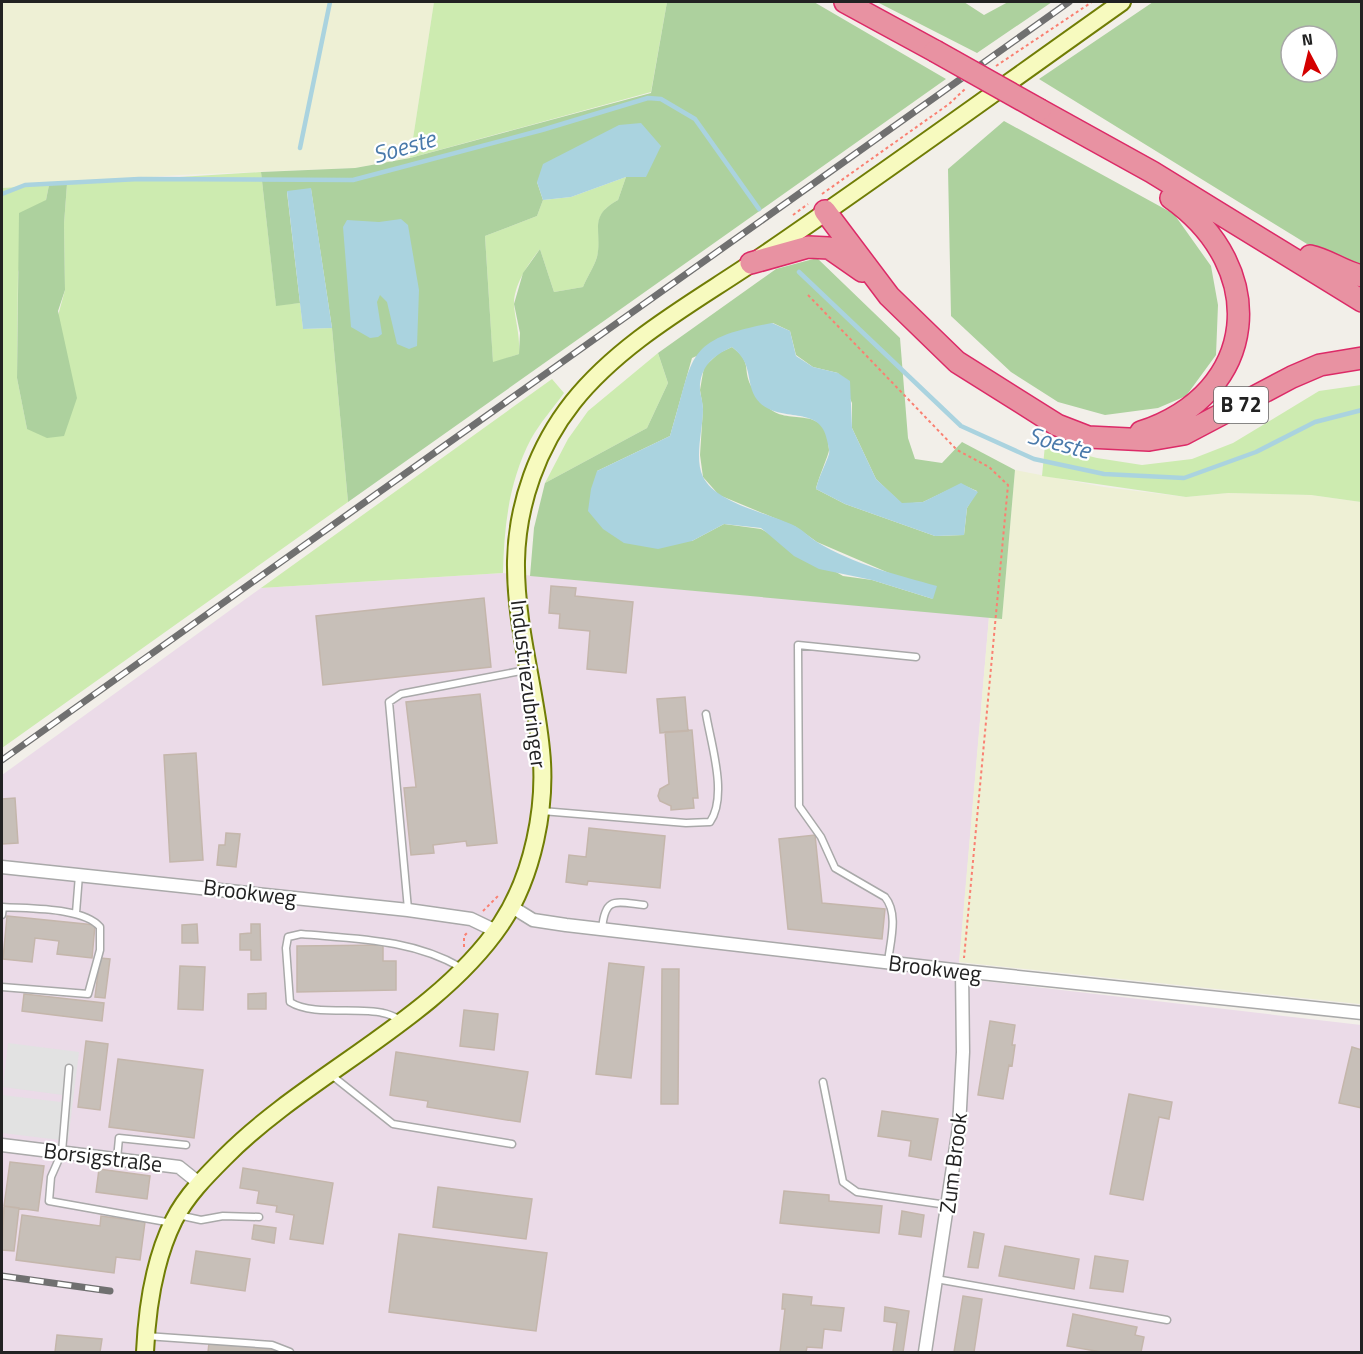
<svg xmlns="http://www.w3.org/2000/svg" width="1363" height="1354" viewBox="0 0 1363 1354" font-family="'Titillium Web',sans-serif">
  <rect width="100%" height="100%" fill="#f2efe9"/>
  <path fill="#ebdbe8" d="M503 573 989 617 958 978 1361 1025V1352H2V775L261 588Z"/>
  <path fill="#eef0d5" d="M2 2H434L410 158 355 168 179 175 2 188Z
    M1015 470 1104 487 1186 497 1228 493 1311 495 1361 502 1360 1004 959 962 989 617 1002 619Z"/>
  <path fill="#cdebb0" d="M434 2H667L651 92 410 158Z
    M261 172 276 305 300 303 303 329 332 328 348 502 2 748V188L49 185 46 200 18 272 17 378 27 429 65 290 64 224 67 184Z
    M626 177 618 200C587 217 604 231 597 257 594 267 587 277 583 287L554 292 540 249C528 264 513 286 514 306 516 324 520 335 519 354L493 363 485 236 537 216 543 200 571 197Z
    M658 353 668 383 647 428 545 483 568 439 588 411Z
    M552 379 564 393C553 408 540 423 531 439 509 481 504 526 503 573L261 588Z
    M1361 385V502L1311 495 1228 493 1186 497 1042 476 1045 445 1097 458 1142 465 1192 459 1233 443 1319 391Z"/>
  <path fill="#add19e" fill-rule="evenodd" d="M667 2H814L946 79 348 502 332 328 311 189 287 192 300 303 276 306 261 172 355 168 410 158 651 93ZM661 146 626 177 618 200C587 217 603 230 597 257 594 267 587 277 583 287L554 292 540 249 523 273 514 304 520 333 519 354 493 362 485 236 537 216 543 200 537 182Z
    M877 2H964L984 15 1008 2H1052L977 53Z
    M1153 2H1361V269L1325 255 1039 79ZM1291 36H1327V72H1291Z
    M1004 121 1174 214 1211 266 1218 305 1216 355 1186 396 1158 408 1105 415 1058 402 1011 372 951 316 948 169Z
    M67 184 64 224 65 290 58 311 77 398 64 436 47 438 27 429 17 378 19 213 46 200 49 185Z
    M817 258 900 338 908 438 915 459 942 463 962 442 1015 470 1002 619 530 576 534 528 545 483 647 428 668 383 658 353 776 269ZM773 323 790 331 796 355 813 367 838 373 852 403V428L876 479 902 504 923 502 961 484 977 491 967 508 964 535 935 536 845 504 816 489C818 479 829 454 829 450 828 402 789 427 769 408 763 402 755 393 751 386 742 368 753 363 732 347L719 353 704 367 700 390 703 408 700 455 703 477 719 495 796 527 817 542 889 573 933 599 872 580 843 576 761 529 724 524 692 541 597 471 670 436 692 358Z"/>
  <path fill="#e2e2e2" d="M8 1043 79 1052 68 1141 2 1133V1095L61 1102 63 1095 3 1087Z"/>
  <path fill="#aad3df" d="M641 123 661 146 646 177H626L571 197 543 200 537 182 543 164 619 125Z
    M311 188 332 328 303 329 287 191Z
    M401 219 408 225 419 290 417 346 409 349 397 344 387 302 380 295 377 302 382 334 378 337 370 338 351 327 343 227 347 220 379 222Z
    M772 323 790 331 796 356 813 367 838 373 850 381 852 428 876 479 902 503 923 502 961 483 978 492 967 508 964 535 935 536 845 504 816 489C819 476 825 466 829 454 830 450 828 445 827 440 821 405 781 423 760 403 743 386 756 365 732 347 712 356 699 368 700 391 701 397 703 403 703 409 703 429 694 458 703 477 717 504 769 513 795 526 803 530 809 537 817 542 853 564 897 575 937 586L933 599 872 580 819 569 794 556 761 528 724 524 692 541 658 549 624 543 603 529 588 511 591 489 597 471 670 436C695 357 681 340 772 323Z"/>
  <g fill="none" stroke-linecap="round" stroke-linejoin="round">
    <path stroke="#aad3df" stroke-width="4.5" d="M300 148 330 2
      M2 194 25 185 139 179 353 180 542 130 648 98 661 99 695 119 759 209
      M799 272 961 426 1034 459 1104 474 1184 478 1256 452 1315 422 1362 410"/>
  </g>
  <path fill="#c7bfb8" stroke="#c4b6ab" stroke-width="1.5" d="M551 586 576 588 575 596 633 602 626 673 587 669 590 631 559 628 560 614 549 613Z
    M484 598 491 667 323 685 316 616Z
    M480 694 497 843 467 846 466 841 433 845 434 853 411 855 404 788 416 787 406 702Z
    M685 697 688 731 660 733 657 699Z
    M692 730 698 798H693L694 808 671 810V806L660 801 658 796 660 789 669 784 665 732Z
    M196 753 203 860 170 862 164 755Z
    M15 798 18 843 2 844V799Z
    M589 828 665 836 660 888 588 881 587 885 566 882 569 855 586 857Z
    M226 833 240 834 236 867 217 865 219 845H225Z
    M815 835 822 903 885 909 882 939 788 929 779 839Z
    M7 916 95 925 92 958 57 954 59 941 35 938 32 962 3 959Z
    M197 924 198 943H182V925Z
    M251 924H260L261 960H251V950H240V934L251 933Z
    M383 945V961H396V990L297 992V946Z
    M100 958 110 959 105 998 95 997Z
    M609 963 644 967 631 1078 596 1074Z
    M180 966 205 967 203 1010 178 1009Z
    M662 969H679L678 1104H661Z
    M266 993V1009H248V994Z
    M24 994 104 1003 102 1021 22 1011Z
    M464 1010 498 1014 494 1050 460 1046Z
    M990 1021 1015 1025 1012 1045H1015L1012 1066 1009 1065 1003 1099 978 1095Z
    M86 1041 108 1044 100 1110 78 1107Z
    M1352 1047 1362 1050V1108L1339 1103Z
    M396 1052 528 1072 520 1122 427 1107 428 1101 390 1095Z
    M118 1059 203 1070 194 1138 109 1127Z
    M1129 1094 1172 1102 1169 1119 1159 1117 1143 1200 1110 1194Z
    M882 1111 938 1119 931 1160 909 1156 911 1141 878 1136Z
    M10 1162 44 1166 38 1211 4 1206Z
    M243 1168 333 1183 323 1244 290 1239 294 1215 276 1212 277 1206 257 1203 259 1191 240 1188Z
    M99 1169 150 1176 147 1199 96 1192Z
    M438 1187 532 1199 526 1239 433 1227Z
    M784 1191 829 1195V1201L882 1206 879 1233 780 1223Z
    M4 1206 19 1208 14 1251 2 1250Z
    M902 1211 924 1215 921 1237 899 1234Z
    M22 1215 100 1226 101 1216 145 1222 140 1260 116 1257 114 1273 16 1260Z
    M254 1225 276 1228 274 1243 252 1239Z
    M974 1232 984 1234 978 1268 968 1267Z
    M399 1234 547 1253 536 1331 389 1312Z
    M1005 1246 1079 1259 1074 1289 999 1276Z
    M196 1251 250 1259 245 1291 191 1283Z
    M1095 1256 1128 1261 1123 1292 1090 1288Z
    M783 1294 812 1297 811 1305 844 1308 841 1331 824 1329 822 1348 807 1347 806 1352H780L785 1309H782Z
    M963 1296 982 1299 974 1352H954Z
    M885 1307 909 1311 903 1352H893L897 1323 884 1321Z
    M1073 1314 1137 1327 1135 1335 1144 1337 1141 1352H1101L1067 1346Z
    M57 1335 102 1339 100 1352H55Z
    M209 1343 276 1348V1352H208Z"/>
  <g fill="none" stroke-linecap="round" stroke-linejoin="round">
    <g stroke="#a9a9a9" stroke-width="9">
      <path id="lane" d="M542 811 686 823 710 822C728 796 711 744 706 714
        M408 909 389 702 401 694 526 670
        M76 913 79 875
        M2 915 3 907C28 909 83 907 100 927V950L88 994 2 987
        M602 929C605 896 615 902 644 905
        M888 962C890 942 899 914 885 897L835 868 821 837 799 806 798 645 916 657
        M401 1020C395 1017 389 1014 383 1013 357 1007 312 1016 290 1002L286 948 288 937 301 934C357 939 412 939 462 968
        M69 1068 62 1152 51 1177 49 1201 172 1223
        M330 1074 393 1124 512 1144
        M823 1082 843 1182 857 1192 947 1205
        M117 1159 119 1138 186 1145
        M178 1215 201 1220 223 1216 259 1217
        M936 1279 1167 1320
        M146 1336 272 1345 290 1352"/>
    </g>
    <g stroke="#a9a9a9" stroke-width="15">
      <path id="street" d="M2 867 408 910 471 919 496 931
        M512 907 533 920 566 925 962 971 1362 1013
        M2 1145 179 1167 199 1183
        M925 1352 959 1127 963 1052 962 971"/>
    </g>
    <g stroke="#707d05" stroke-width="20">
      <path id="secondary" d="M145 1352C147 1309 154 1260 174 1220 186 1196 206 1176 225 1157 306 1075 436 1020 501 924 533 876 547 806 541 750 535 687 515 625 516 561 517 504 538 446 573 402 620 343 691 304 752 263 877 178 999 89 1122 2"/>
    </g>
    <g stroke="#dc2a67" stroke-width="24">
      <path id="highway" d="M845 2 935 51
        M1040 110 1152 172 1362 301
        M825 211 889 296 957 362 1057 425 1088 437 1149 440 1184 434 1292 377 1320 365 1362 358
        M1310 256C1329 260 1343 272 1362 276
        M751 263 808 247 829 248 862 271
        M1141 432C1260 393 1270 268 1171 198"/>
    </g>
    <path stroke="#fa8072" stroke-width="2" stroke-dasharray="3 3" stroke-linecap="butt" d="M996 66 1092 2
      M822 194 949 104 965 89
      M793 215 808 204
      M808 295 957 450 989 467 1008 485 964 958
      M483 911 500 894
      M464 947V936L467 933"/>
    <use href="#lane" stroke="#fff" stroke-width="6"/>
    <use href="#street" stroke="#fff" stroke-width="12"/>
    <use href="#secondary" stroke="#f7fabf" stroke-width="16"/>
    <use href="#highway" stroke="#e892a2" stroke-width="21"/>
    <g stroke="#707070" stroke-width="7">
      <path id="rail" d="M2 760 1069 2
        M2 1276 110 1291"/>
    </g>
    <use href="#rail" stroke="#fff" stroke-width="4.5" stroke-dasharray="14" stroke-linecap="butt"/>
    <g stroke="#dc2a67" stroke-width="24" stroke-linecap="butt">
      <path id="highway-bridge" d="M935 51 1040 110"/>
    </g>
    <use href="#highway-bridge" stroke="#e892a2" stroke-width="21"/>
  </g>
  <g text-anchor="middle" stroke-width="4.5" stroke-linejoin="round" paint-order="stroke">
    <rect fill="#fff" stroke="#646464" stroke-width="1.5" x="1214" y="387" width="54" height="36" rx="4.5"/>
    <g font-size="21" font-weight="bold" fill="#222">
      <text x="1241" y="412">B 72</text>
    </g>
    <g font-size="22" fill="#222" stroke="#fff">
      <text transform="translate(529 684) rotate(83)" y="8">Industriezubringer</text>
      <text transform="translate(250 892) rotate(7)" y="8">Brookweg</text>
      <text transform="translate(935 968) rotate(7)" y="8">Brookweg</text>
      <text transform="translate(103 1157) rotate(7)" y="8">Borsigstraße</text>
      <text transform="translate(953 1163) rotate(-83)" y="8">Zum Brook</text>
    </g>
    <g font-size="24" font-style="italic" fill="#4a7aab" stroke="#fff">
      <text transform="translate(404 147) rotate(-16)" y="8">Soeste</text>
      <text transform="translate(1059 443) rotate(15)" y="8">Soeste</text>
    </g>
  </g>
  <rect width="1363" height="1354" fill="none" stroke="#222222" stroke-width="6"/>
  <g transform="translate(1309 54) rotate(353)"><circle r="28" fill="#ffffff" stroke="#a7a7a7" stroke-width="1.5"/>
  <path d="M0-4.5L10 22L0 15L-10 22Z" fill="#d40000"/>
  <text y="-9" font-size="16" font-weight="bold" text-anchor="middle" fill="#222222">N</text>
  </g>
</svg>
